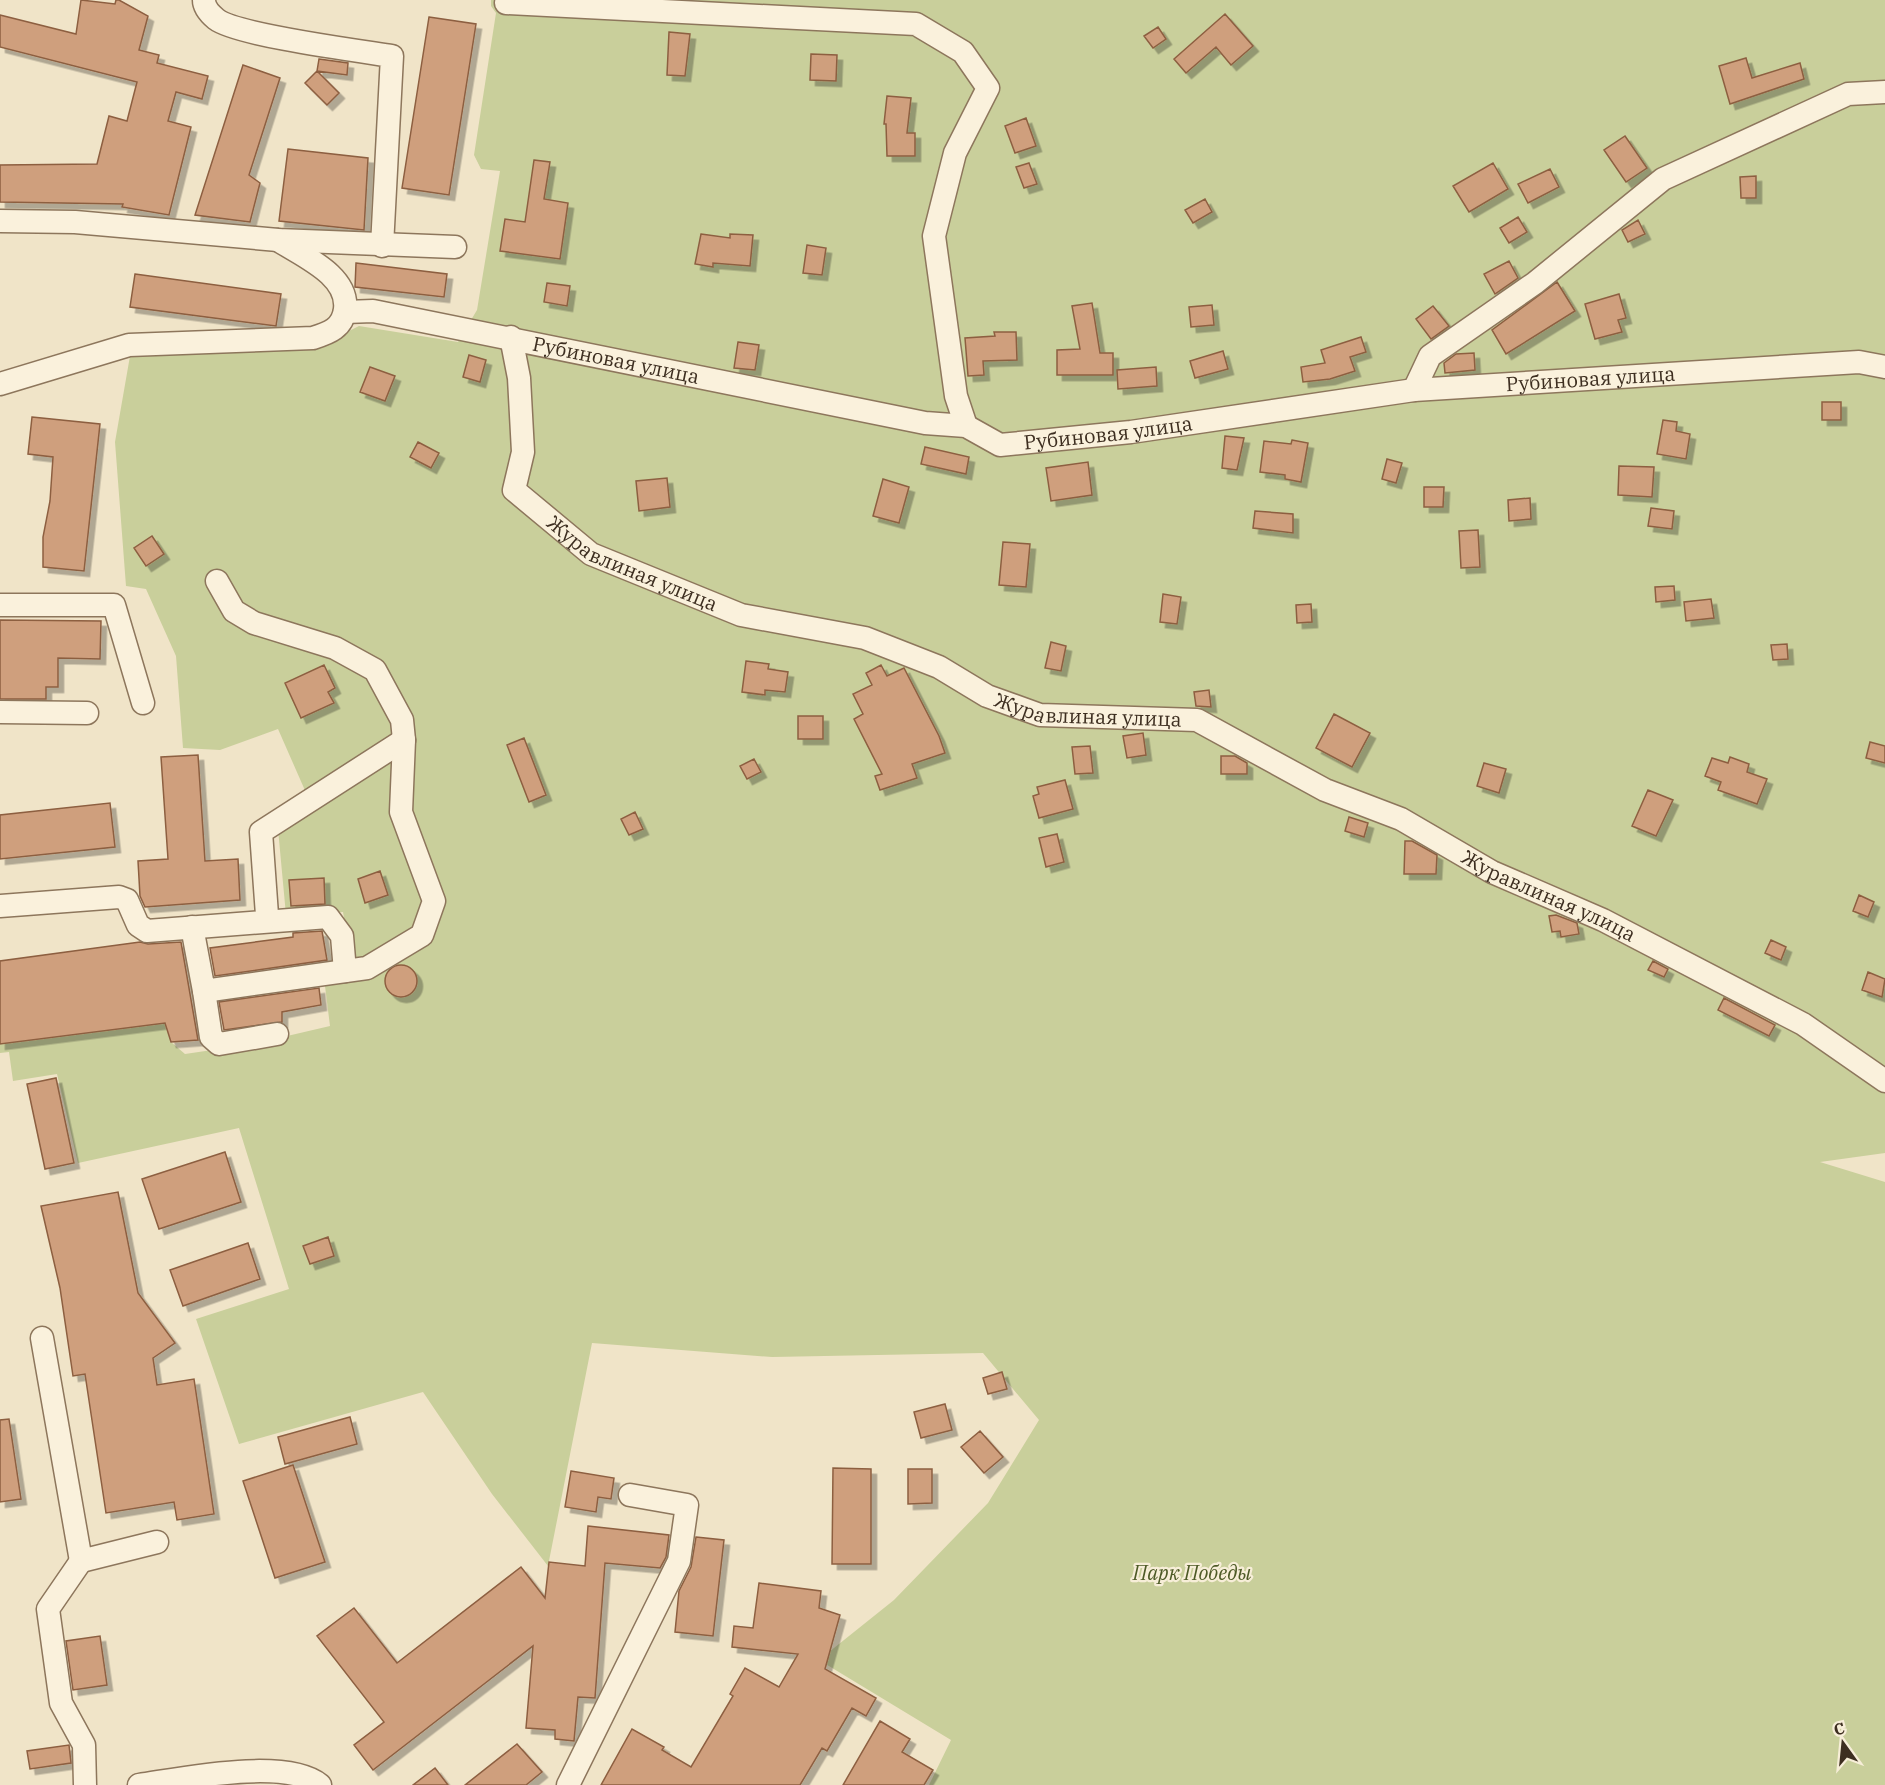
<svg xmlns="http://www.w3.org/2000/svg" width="1885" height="1785" viewBox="0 0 1885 1785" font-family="'IBM Plex Serif',serif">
  <defs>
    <filter id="shadow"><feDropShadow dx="5.5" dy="5.5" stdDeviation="0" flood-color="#0004"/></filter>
  </defs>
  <rect width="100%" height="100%" fill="#f0e4c8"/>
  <path fill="#c9cf9b" d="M491 0H1885V1153L1820 1162 1885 1182V1785H929L951 1740 819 1660 894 1600 988 1503 1039 1420 983 1353 772 1357 592 1343 548 1566 492 1494 423 1392 239 1444 196 1319 289 1289 239 1128 78 1163 57 1074 13 1081 9 1052 0 1053V1044L165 1023 171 1042 185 1054 253 1044 330 1026 325 986 351 980 437 915 408 813 411 735 307 795 278 729 220 750 183 748 176 656 146 589 126 586 115 442 130 356 341 335 359 326 458 342 477 310 500 171 481 169 474 155 496 13 491 6Z
    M395 756 426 899 415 933 358 962 351 959 343 912 286 915 278 829Z"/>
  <path fill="#cf9f7d" stroke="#8d5f41" stroke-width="1.5" filter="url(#shadow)" d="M81 0 115 4 116 0H119L148 16 139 50 159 55 157 63 208 76 202 99 176 92 168 121 191 127 169 215 122 207 123 204 0 202V165L97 164 109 116 127 121 137 82 0 47V15L76 34Z
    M1225 14 1253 46 1231 65 1216 47 1186 73 1174 59Z
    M429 17 476 24 449 195 402 188Z
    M1158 27 1166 39 1153 48 1144 36Z
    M669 32 690 34 685 76 667 75Z
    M811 54 837 55 836 81 810 80Z
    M1746 58 1752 78 1800 63 1804 79 1730 104 1719 66Z
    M319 59 348 63 347 75 317 71Z
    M243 65 280 78 249 175 260 183 250 222 195 215Z
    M317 71 339 93 327 105 305 83Z
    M887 96 911 98 907 133H915V156H887L886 124H884Z
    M1026 118 1036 146 1015 153 1005 126Z
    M1625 136 1647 168 1626 182 1604 150Z
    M288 149 368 158 364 230 279 221Z
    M534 160 550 162 544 199 568 203 560 259 500 251 505 219 525 222Z
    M1029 163 1037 184 1024 188 1016 167Z
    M1493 163 1508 189 1469 212 1453 186Z
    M1550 169 1559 187 1528 203 1518 184Z
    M1756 176V198H1741L1740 177Z
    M1205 199 1212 212 1193 223 1185 210Z
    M1518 217 1527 232 1509 243 1500 228Z
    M1638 220 1645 234 1628 242 1622 230Z
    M701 234 730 238V234L753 235 750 266 713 263V267L695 264Z
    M807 245 826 248 822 275 803 273Z
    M1509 261 1518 278 1495 294 1484 274Z
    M356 263 447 274 444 297 355 287Z
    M135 274 281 294 276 326 130 307Z
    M1557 282 1575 311 1506 354 1492 330Z
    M547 283 570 286 567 306 544 302Z
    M1619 294 1626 318 1618 320 1622 332 1595 339 1585 304Z
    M1092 303 1100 353H1113V375H1057V350L1080 349 1072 306Z
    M1212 305 1214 325 1191 327 1189 307Z
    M1433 306 1449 326 1431 339 1416 319Z
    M994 332H1016L1017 360 983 361 984 375 968 376 965 338 995 336Z
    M1361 337 1366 352 1350 357 1355 371 1330 379 1303 382 1301 367 1325 363 1321 350Z
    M738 342 759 345 755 370 734 368Z
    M1223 351 1228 369 1195 378 1190 361Z
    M1474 353 1475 370 1445 373 1444 363 1456 354Z
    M469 355 486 360 480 382 463 377Z
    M370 367 395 376 385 401 360 392Z
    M1156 367 1157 386 1118 389 1117 370Z
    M1822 402H1841V420H1822Z
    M32 417 100 424 84 571 43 567V537L50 501 53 457 28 454Z
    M1663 420 1677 422 1676 431 1690 434 1686 459 1657 454Z
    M1225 436 1244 438 1237 470 1222 468Z
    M1292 440 1308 443 1301 482 1285 479V475L1260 472 1264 441 1291 444Z
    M418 442 439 453 431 468 410 457Z
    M925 447 969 457 966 474 921 464Z
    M1387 459 1402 463 1396 483 1382 479Z
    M1088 462 1092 495 1051 501 1046 468Z
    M1619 466 1654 467 1652 497 1618 495Z
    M667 478 670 507 639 511 636 481Z
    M883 479 909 487 899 523 873 516Z
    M1424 487H1444L1443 507H1424Z
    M1530 498 1531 519 1509 521 1508 500Z
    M1651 508 1674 511 1672 529 1648 526Z
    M1255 511 1293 514V533L1253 528Z
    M1478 530 1480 567 1461 568 1459 531Z
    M152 536 164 554 146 566 134 548Z
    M1003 542 1030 544 1026 587 999 585Z
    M1674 586 1675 600 1656 602 1655 587Z
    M1163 594 1181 597 1177 624 1160 622Z
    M1711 599 1714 618 1686 621 1684 602Z
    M1311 604 1312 622 1297 623 1296 605Z
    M0 620 101 621 100 659 58 658V687H46V699H0Z
    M1051 642 1066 646 1061 671 1045 668Z
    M1787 644 1788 659 1773 660 1771 645Z
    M746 661 769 664 768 669 788 672 785 692 765 690V695L742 692Z
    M324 665 335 688 328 692 334 703 301 718 285 683Z
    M881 665 887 676 904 668 939 736 945 753 912 764 917 778 880 790 875 776 882 774 854 719 863 714 853 694 872 685 866 673Z
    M1209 690 1211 707 1196 706 1194 692Z
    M1334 714 1370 733 1352 767 1316 748Z
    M798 716H823V739H798Z
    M1143 733 1146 755 1127 758 1123 736Z
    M524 738 546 795 529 802 507 745Z
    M1870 742 1885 746V763L1866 758Z
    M1090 746 1093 773 1075 774 1072 747Z
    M198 755 205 861 238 859 240 900 145 907 140 896 138 861 168 859 161 757Z
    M1221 756H1235L1247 763V774H1221Z
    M1730 757 1749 764 1747 772 1767 779 1757 804 1718 790 1721 782 1705 776 1712 758 1728 763Z
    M754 759 761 772 747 779 740 766Z
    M1484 763 1506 769 1499 793 1477 786Z
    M1065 780 1073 809 1039 818 1033 796 1039 794 1037 787Z
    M1648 790 1673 800 1656 836 1632 826Z
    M110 803 115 847 0 859V815Z
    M635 812 643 829 629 835 621 819Z
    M1349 817 1368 823 1364 837 1345 831Z
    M1057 834 1064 862 1046 867 1039 838Z
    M1405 841H1412L1437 855 1436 874H1404Z
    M380 871 388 895 365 903 358 879Z
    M324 878 325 904 291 906 289 880Z
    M1859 895 1874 902 1868 917 1853 911Z
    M1556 915 1577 923 1579 934 1561 937 1560 931 1552 932 1549 916Z
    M322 931 327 960 215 976 210 948 293 937V933Z
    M1771 940 1786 947 1781 960 1765 953Z
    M140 942 148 944 181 942 198 1040 171 1042 165 1023 0 1044V961Z
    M1653 961 1668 969 1664 977 1648 970Z
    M385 981a16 16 0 1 1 32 0a16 16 0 1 1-32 0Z
    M1868 972 1885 979 1882 997 1862 990Z
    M319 988 321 1005 282 1012V1022L224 1030 219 1002Z
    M1724 998 1775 1025 1769 1036 1718 1010Z
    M56 1078 74 1163 45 1169 27 1084Z
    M225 1152 241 1202 159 1229 142 1179Z
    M118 1192 138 1293 175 1343 153 1358 157 1385 194 1379 214 1514 177 1520 174 1502 106 1513 85 1374 73 1376 60 1288 41 1206Z
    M328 1237 334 1256 310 1264 303 1246Z
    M248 1243 260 1279 183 1306 170 1270Z
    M1002 1372 1007 1389 988 1394 983 1378Z
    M945 1404 952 1430 921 1438 914 1412Z
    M350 1417 357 1444 285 1464 278 1437Z
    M9 1419 21 1499 0 1502V1420Z
    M980 1431 1003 1457 984 1473 961 1447Z
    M293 1465 325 1562 275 1578 243 1481Z
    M833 1468 871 1469V1564H832Z
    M908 1469H932V1503L908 1504Z
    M571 1471 614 1478 611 1499 598 1497 596 1512 565 1507Z
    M588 1526 669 1535 666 1557 660 1568 605 1563 595 1698 578 1697 574 1741 555 1739V1730L526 1728 533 1646 373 1770 354 1745 384 1722 317 1636 354 1608 397 1663 521 1567 545 1598 549 1562 585 1566Z
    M696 1537 724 1540 713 1636 675 1632 679 1591 691 1567Z
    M759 1583 821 1591 819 1608 840 1615 825 1669 876 1698 866 1716 852 1708 827 1751 822 1748 800 1785H601L632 1729 664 1747 662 1750 691 1767 733 1696 730 1694 745 1668 779 1687 798 1654 732 1647 734 1626 753 1628Z
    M100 1636 107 1685 73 1690 66 1641Z
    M880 1721 910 1739 902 1752 933 1770 924 1785H843Z
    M517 1744 542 1772 526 1785H465Z
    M69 1745 71 1763 30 1769 27 1751Z
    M435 1768 448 1785H413Z"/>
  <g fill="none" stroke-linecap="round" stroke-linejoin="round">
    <g stroke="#8d765c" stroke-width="25">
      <g id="minor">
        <path d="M204 0C204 7 210 14 216 19 236 35 360 51 392 56L382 246"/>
        <path d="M506 3 916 24 963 52 988 88 955 153 934 236 956 396 966 426"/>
        <path d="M0 221 75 222 278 240 455 247"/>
        <path id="s1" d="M345 312 373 311 925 423 966 426 1000 445 1131 432 1414 390 1859 362 1885 367"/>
        <path id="s2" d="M511 337 519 378 523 452 514 490 591 554 741 615 865 638 939 667 987 696 1040 715 1197 720 1325 790 1401 819 1492 872 1603 920 1803 1024 1885 1081"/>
        <path d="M0 384 129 345 313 338C329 333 343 328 345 309 349 275 302 256 278 240"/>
        <path d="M1414 390 1430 356 1535 283 1663 179 1848 94 1885 92"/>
        <path d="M0 605H114L143 703"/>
        <path d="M0 712 87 713"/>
        <path d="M0 906 119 897 127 900 138 925 147 931 328 917 342 936 345 971"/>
        <path d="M264 920 267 915 261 832 404 740"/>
        <path d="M192 927 204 991 367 968 422 935 434 901 401 812 404 740 402 720 375 670 335 648 254 623 234 611 217 581"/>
        <path d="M204 991 211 1037 219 1044 277 1034"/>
        <path d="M42 1338 81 1561 157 1542"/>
        <path d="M81 1561 48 1609 61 1703 84 1745 85 1785"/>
        <path d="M139 1785C181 1779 286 1757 320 1785"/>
        <path d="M568 1785 679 1561 687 1505 630 1495"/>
      </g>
    </g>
    <use href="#minor" stroke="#faf1dc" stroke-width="22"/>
  </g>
  <g text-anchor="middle" stroke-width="4.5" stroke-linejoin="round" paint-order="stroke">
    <g font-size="20" fill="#3d2e20" stroke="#f7eed8">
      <text dy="7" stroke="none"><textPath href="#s1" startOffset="276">Рубиновая улица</textPath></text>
      <text dy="7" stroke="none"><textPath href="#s1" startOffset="1266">Рубиновая улица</textPath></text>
      <text dy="7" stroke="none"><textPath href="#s1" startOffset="780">Рубиновая улица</textPath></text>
      <text dy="7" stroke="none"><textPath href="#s2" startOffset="296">Журавлиная улица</textPath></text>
      <text dy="7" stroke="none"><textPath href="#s2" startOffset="782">Журавлиная улица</textPath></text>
      <text dy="7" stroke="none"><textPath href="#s2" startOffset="1286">Журавлиная улица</textPath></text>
    </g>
    <g font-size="20" font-style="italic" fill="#4d5a26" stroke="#f7eed8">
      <text x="1192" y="1580">Парк Победы</text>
    </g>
  </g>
  <g transform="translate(1843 1743) rotate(345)" stroke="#f7eed8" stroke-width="4.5" paint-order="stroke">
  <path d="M0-4.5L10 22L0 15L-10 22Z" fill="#3d2e20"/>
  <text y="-9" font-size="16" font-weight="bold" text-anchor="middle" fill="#3d2e20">С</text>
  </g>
</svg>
